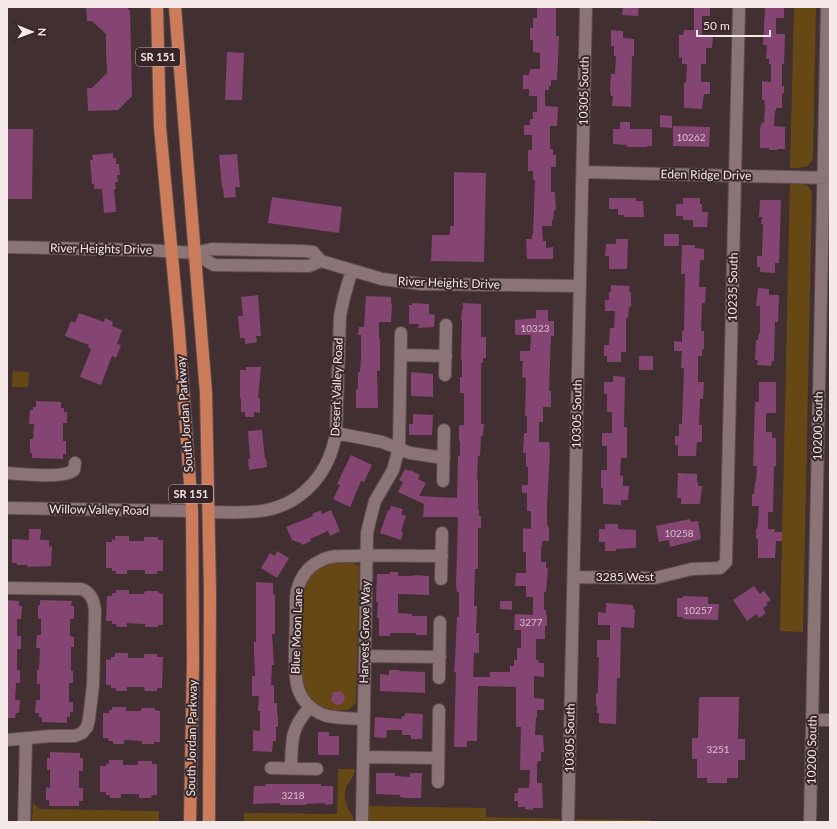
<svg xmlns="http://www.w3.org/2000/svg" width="837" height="829" viewBox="0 0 837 829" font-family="Lato,sans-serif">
  <rect width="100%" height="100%" fill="#422f31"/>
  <path fill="#664814" d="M794 7H816L813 159C808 169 800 168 790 168Z
    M790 182 807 185 811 190 812 195 803 632 780 631Z
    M13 371 29 372 28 387H12Z
    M352 562 359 566 356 703 348 710H332L321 707 310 699 302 681 303 595 309 576 319 567 332 563Z
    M338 769H355C354 780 346 783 345 792 343 805 352 810 354 822H244V813L337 814Z
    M33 803 39 809 159 811V822H32Z
    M368 806 486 808V817L560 819V822H368Z
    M575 819 650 820V822H575Z"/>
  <path fill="#854573" d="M86 7H126L130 11 132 96 118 110 88 111 87 88H92L107 73 106 49V34L92 21H87Z
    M537 7H556V36H559L557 80H551V86H549V90H545V106L558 107 557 126H550V149H553V155H556V167H551V192H555L556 210H554L553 220H552V226H542L543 241H546V248L553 247V259H527L526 239H532V235H533L535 180H533V171H528V150H532V135H524V125H530V119H533V112H537V96H529V89H523V75H529L530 69H540V53L533 52V40H530V28H533V18H537Z
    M623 7H639L638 16 622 15Z
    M694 7H710V16H702V36H713L712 48H706V64H701V82H710V94H704L702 109 684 108V83H686L687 64H682V57L679 58V35H683L684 30H694Z
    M765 7H784V18H776V34H785L784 64H782V86H784V93H782V108H776V111H775L774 126 785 127V149H778L777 150H769V148H760V128L762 123H764L765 106 764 100H762V81L771 82V64H769V59H766L767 45H763Z
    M611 30 623 31V38L634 39V56H632L631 107 612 106 613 96H611L610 90 611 74H615L616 56H614V46H611Z
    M227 52 244 53 242 100H225Z
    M660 115 672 116V128L660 127Z
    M620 122H630V129H652V146H647V147H627V145L613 144V129H620Z
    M673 126 710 127 709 147 673 146Z
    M7 129H33L32 199H7Z
    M113 153V158H116V164H119L120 175H117L118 182H115L116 189H114L116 212 104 213 102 189H94V184H92L90 160H93L92 155Z
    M237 154 240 187H235L236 197 224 198 223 188H222L219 155Z
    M454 172 486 173 484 262 431 261 432 235H450V226H454Z
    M272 197 342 207 339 233 268 223Z
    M609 198H636V201H643L644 217H624V215H618V209H609Z
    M683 198H700V204H702V212H708L707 227H693V220H683V216H676V204H683Z
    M760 200H781L779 263H775V273L760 272V267H757V256H762L763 224H761L762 217H759Z
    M664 234H679V246H664Z
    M616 239H628L627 269H609V256H605L606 244H616Z
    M682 245H695V248L704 249V260H700L699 287H706L705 303H702L701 331H704V349H702V356H698V382H704L703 399H700L699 425H702V442H697L696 456H678V445H675V436H679V424H682L684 368H681L682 351H674V341L682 342V331H684L685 274H681Z
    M611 285 630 286 629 292H631V307H629L628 318H626V352H621V362H607V356H604V345H609L610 328H614L615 311H605V300H609V292H611Z
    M758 288 769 289V295H779L778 322H775L774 361H772L771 366 757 365 758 360H755L756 340H758L759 333H760V306H756Z
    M258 295 261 336H256L257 342 245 344V338H240L238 316H243L241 297Z
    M366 296 391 297V304H392L391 322H379V339H380V371H377L378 408H356V389H358V372H360L361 357V335H358L359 327H364Z
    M412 303 429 304V314L435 315 434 327 418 328 419 324H409V305H412Z
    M463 303 481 304V337H486V358H483V363H481V424H484L483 436H481L480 456H478L477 479H478V509H479V516H481V528H478V569H475L474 606H477L476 633H479V653H474L473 677H490V672H510V666H514V660H517V648H521V630H514L515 614 533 615V597H526V586H515L516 573H526V552H523V528L531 529V511H527V493H522V485H528V467H526V453H523L524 433H527V416H525L526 378 522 377 523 361H520V351H530L531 335H515V320L536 318V310H548V321H554V336H551L549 391H551V407H543V422H539V442H549L550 452 547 505V523L549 529V541H542V547H541V562H546V568H548L546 592H544V610H546V615H547V626H545V639H536V660H539L538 663H544V677L534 676V698L544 699V710H537V717H536L535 735H543L544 752H541V761H538L537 765V783H542L543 808H533V810L525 809V807H518V801H514L515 793H518V788H529L530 770H520L521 727H516V687L478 686 477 741H467V747H454L456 672H454L455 661 457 617H459V592H457L456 584 458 517H423L424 504 398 492 403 482 399 480 405 469 410 471V470L420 475 418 479 426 483 419 496 457 498 458 456H460V441H459V425H464V393H460V377H462V362L461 357 462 320H461L462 309H463Z
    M79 313 104 322 105 318 113 322 112 326 122 330 117 344 121 345 116 358 112 356 101 385 80 377 91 349 88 347 89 345 65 336 71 321 75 323Z
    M639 356H653V370H639Z
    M246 367H261L258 398H260V413L254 412V417H245V412H241V398L240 399V370H246Z
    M411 372 433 374V397L411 396Z
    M613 376 625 377 624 427H627V458H621L620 475 623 476V486H629L628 500H621V505L603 504V488H601V470H607V446H602V433H612V412H607V394H604V382H613Z
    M759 382H776V413H766V432H772V438H776V466H774L773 512H768V529H775V532H782V541H776L775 558H758V539H756V529H757L758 524 759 506H752V494H754L755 482H756L757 466H753L755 402H759Z
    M36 401 61 402V408H64V412H67V423H63V441H66V454H63V459L32 458V453H30V439H33L34 424H29L30 410H33V407H36Z
    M413 414 433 415 432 435H409V424H413Z
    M262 430 265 459H266L267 467 249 470 248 459H250L248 431Z
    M351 455 372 465 364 482 361 481 350 507 333 499 340 485 337 484Z
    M678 473 697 474V482H698V486H702L700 504H681V498H677Z
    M391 506 403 509 401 514 406 516 401 531 403 532 401 540 380 533 388 510 389 511Z
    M321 510 322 514 331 510 340 531 330 536 328 531 310 539 311 541 302 545 301 543 292 540 286 527 313 516 312 514Z
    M690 519 691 522 698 521 701 539 670 547 669 540 659 542 656 526Z
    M605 524H618V529L636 530V548L616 549V551H605V542H599V529H605Z
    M29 529H41L40 540H49V547L52 546 51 566 27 567 28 565H17V563H12V539L29 540Z
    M115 536H129V541H144V537H158V540H163V571H157V574H145V570H127V574H116V571H112V568H106V542H112V539L115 540Z
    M277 551 289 558 277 578 261 568 270 553 275 556Z
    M390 572H398V576H413V575L429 576V595L398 594V613L412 614V616H427V635H416V633H390V636H379V618H377L378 602H376L377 574H390Z
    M256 582 273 583V595H275V634H272L274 665H272L271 685H274V703H277V715H278V727H276V741H273L272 752 253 751V730L260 731V711H258L259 696H252V676H255L254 650V642H256Z
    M754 586 760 594 764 591 771 600 766 603 768 605 763 608 766 613 759 618 756 614 747 621 733 600Z
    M116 590H129V594H144L145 591H158V593L163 594V625H158V627H145V624L127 623V627H117L116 624H112V621H106L107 596H112V593H116Z
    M683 596 708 597V604H719L718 620 683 619V617H677V598H683Z
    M7 600 19 601V606H22L21 619H17V636H21V649H17V670H20V683H16L15 700H20L19 713H16L15 718H7Z
    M40 600 72 601 71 606H74V619H70V636L74 637V647H71V671H73V683H69V702H73V712H70V717H67V723L42 722V717H39V713H35L36 700H40V684H37V670H39L40 648H36L37 635H41V619H38V605H40Z
    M500 601H512V610L500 609Z
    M606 603 633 605V609H635L634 628 621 627 620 678H617L616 724 599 723V713H597V705H596V693H598V687L599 657H597V640H610V625H598V612L606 613Z
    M115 653H128V658H144V654H157V657H163L162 688H157V691H145L144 687H127V691H116V688H111V685H106V659L111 660V657H115Z
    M389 670H399V671L425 672V693L380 691V674L389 675Z
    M340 691 345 696 343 703 336 705 331 700 333 692Z
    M699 697H739L738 739H745V760H738V778H727V783H707V778H697V759H692V738H698Z
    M112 707H126V711H141V708H155V710L160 711V742H154V744H142V741L124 740V744H113V741H109L108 738H103V713H109V710H112Z
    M405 713 423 714 422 739H411V735H402V730H387L386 738 374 737 375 717 402 719V716H405Z
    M318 732H329V736H339V755H318Z
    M50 752 80 753V758H83V771H79V788H83V801H79V806H49V800H46V787L50 788V770H47V758H50Z
    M109 760H123V765H138V761H152V764H157V795H152L151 798H139V794H121V798H110V795H106V792H100V766H106V763L109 764Z
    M376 773H395V776L410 777V773H422L421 798H404L400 797V795L376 794Z
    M265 784H321V786H333V804L325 805V803L306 804V805H280V803L253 804 254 786H266Z"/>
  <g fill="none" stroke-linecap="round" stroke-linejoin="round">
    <g stroke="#5d4d4f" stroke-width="14">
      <path id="minor" d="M583 172 830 178
        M7 247 148 250 194 253 212 249 303 251 313 252 321 261 382 279 421 284 580 286
        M194 253 214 265 309 266 321 261
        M401 355 446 356
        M445 375 446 325
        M336 433 382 442 410 453 444 458
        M7 473C21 474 64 479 74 470L75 463
        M443 481 444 430
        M7 508 192 511
        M209 512C228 512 248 514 267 510 305 502 330 471 336 433L340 316 344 297 352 270
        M574 577 655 578 692 569 720 568 726 562 739 7
        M441 579 442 533
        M7 588 81 589C91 592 94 600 95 611L93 685 89 719 87 727 82 733 75 736H50L7 740
        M365 656 440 657
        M439 678 440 622
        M364 719C351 718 336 719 324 715 291 702 295 672 295 644 296 628 296 613 296 597 298 582 305 568 320 561 330 555 342 556 353 556 382 555 412 556 442 556
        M812 720H830
        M363 757 438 758
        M271 768 317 769
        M291 768C292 740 290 729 310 707
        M438 782 439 710
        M24 822 26 739
        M362 822 367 533 372 512 375 501 393 470 399 448 401 333
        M568 822 586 7
        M810 822 827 7"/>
    </g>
    <g stroke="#5d4d4f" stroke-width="14">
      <path id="major" d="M157 7 160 127 179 332 192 511 193 661 190 822
        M175 7 206 393 210 590 209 822"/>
    </g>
    <use href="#minor" stroke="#8a7476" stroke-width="12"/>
    <use href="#major" stroke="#cc7c5a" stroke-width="12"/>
  </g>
  <g text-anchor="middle" stroke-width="4" stroke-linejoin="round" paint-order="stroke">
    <g font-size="10" fill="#d9bfcc">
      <text x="691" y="141">10262</text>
      <text x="535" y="332">10323</text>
      <text x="679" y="537">10258</text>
      <text x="698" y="614">10257</text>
      <text x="531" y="626">3277</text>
      <text x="718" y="753">3251</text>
      <text x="293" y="799">3218</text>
    </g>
    <g fill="#372527" stroke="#bcaeaf" stroke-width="1">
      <rect x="136" y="48" width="44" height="18" rx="3"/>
      <rect x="169" y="485" width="44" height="18" rx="3"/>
    </g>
    <g font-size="11" font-weight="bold" fill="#f5e8e9">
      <text x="158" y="61">SR 151</text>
      <text x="191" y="498">SR 151</text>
    </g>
    <g font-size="12" fill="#f5e8e9" stroke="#372527">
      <text transform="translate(584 91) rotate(-89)" y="4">10305 South</text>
      <text transform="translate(706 175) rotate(1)" y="4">Eden Ridge Drive</text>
      <text transform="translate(101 249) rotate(1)" y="4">River Heights Drive</text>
      <text transform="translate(449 283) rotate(2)" y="4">River Heights Drive</text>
      <text transform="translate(733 287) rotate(-89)" y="4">10235 South</text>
      <text transform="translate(337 387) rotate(-88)" y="4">Desert Valley Road</text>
      <text transform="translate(185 414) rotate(-94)" y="4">South Jordan Parkway</text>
      <text transform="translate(577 414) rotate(-89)" y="4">10305 South</text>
      <text transform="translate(818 426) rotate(-89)" y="4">10200 South</text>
      <text transform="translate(99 510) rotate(1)" y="4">Willow Valley Road</text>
      <text x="625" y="581">3285 West</text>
      <text transform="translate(297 631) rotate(-88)" y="4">Blue Moon Lane</text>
      <text transform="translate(365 632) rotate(-89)" y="4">Harvest Grove Way</text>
      <text transform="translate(192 738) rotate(-89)" y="4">South Jordan Parkway</text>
      <text transform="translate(570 738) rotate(-89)" y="4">10305 South</text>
      <text transform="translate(812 750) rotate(-89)" y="4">10200 South</text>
    </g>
  </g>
  <rect width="837" height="829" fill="none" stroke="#f5e8e9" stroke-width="16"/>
  <g transform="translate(32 32) rotate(91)" stroke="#372527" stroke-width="3" paint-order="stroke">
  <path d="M0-3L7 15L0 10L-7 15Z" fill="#f5e8e9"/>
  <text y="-6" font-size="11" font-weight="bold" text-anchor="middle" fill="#f5e8e9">N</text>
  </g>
  <path d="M697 30v6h73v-6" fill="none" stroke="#f5e8e9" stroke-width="2"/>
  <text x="703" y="30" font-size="12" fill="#f5e8e9" stroke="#372527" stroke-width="3" paint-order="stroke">50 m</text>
</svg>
